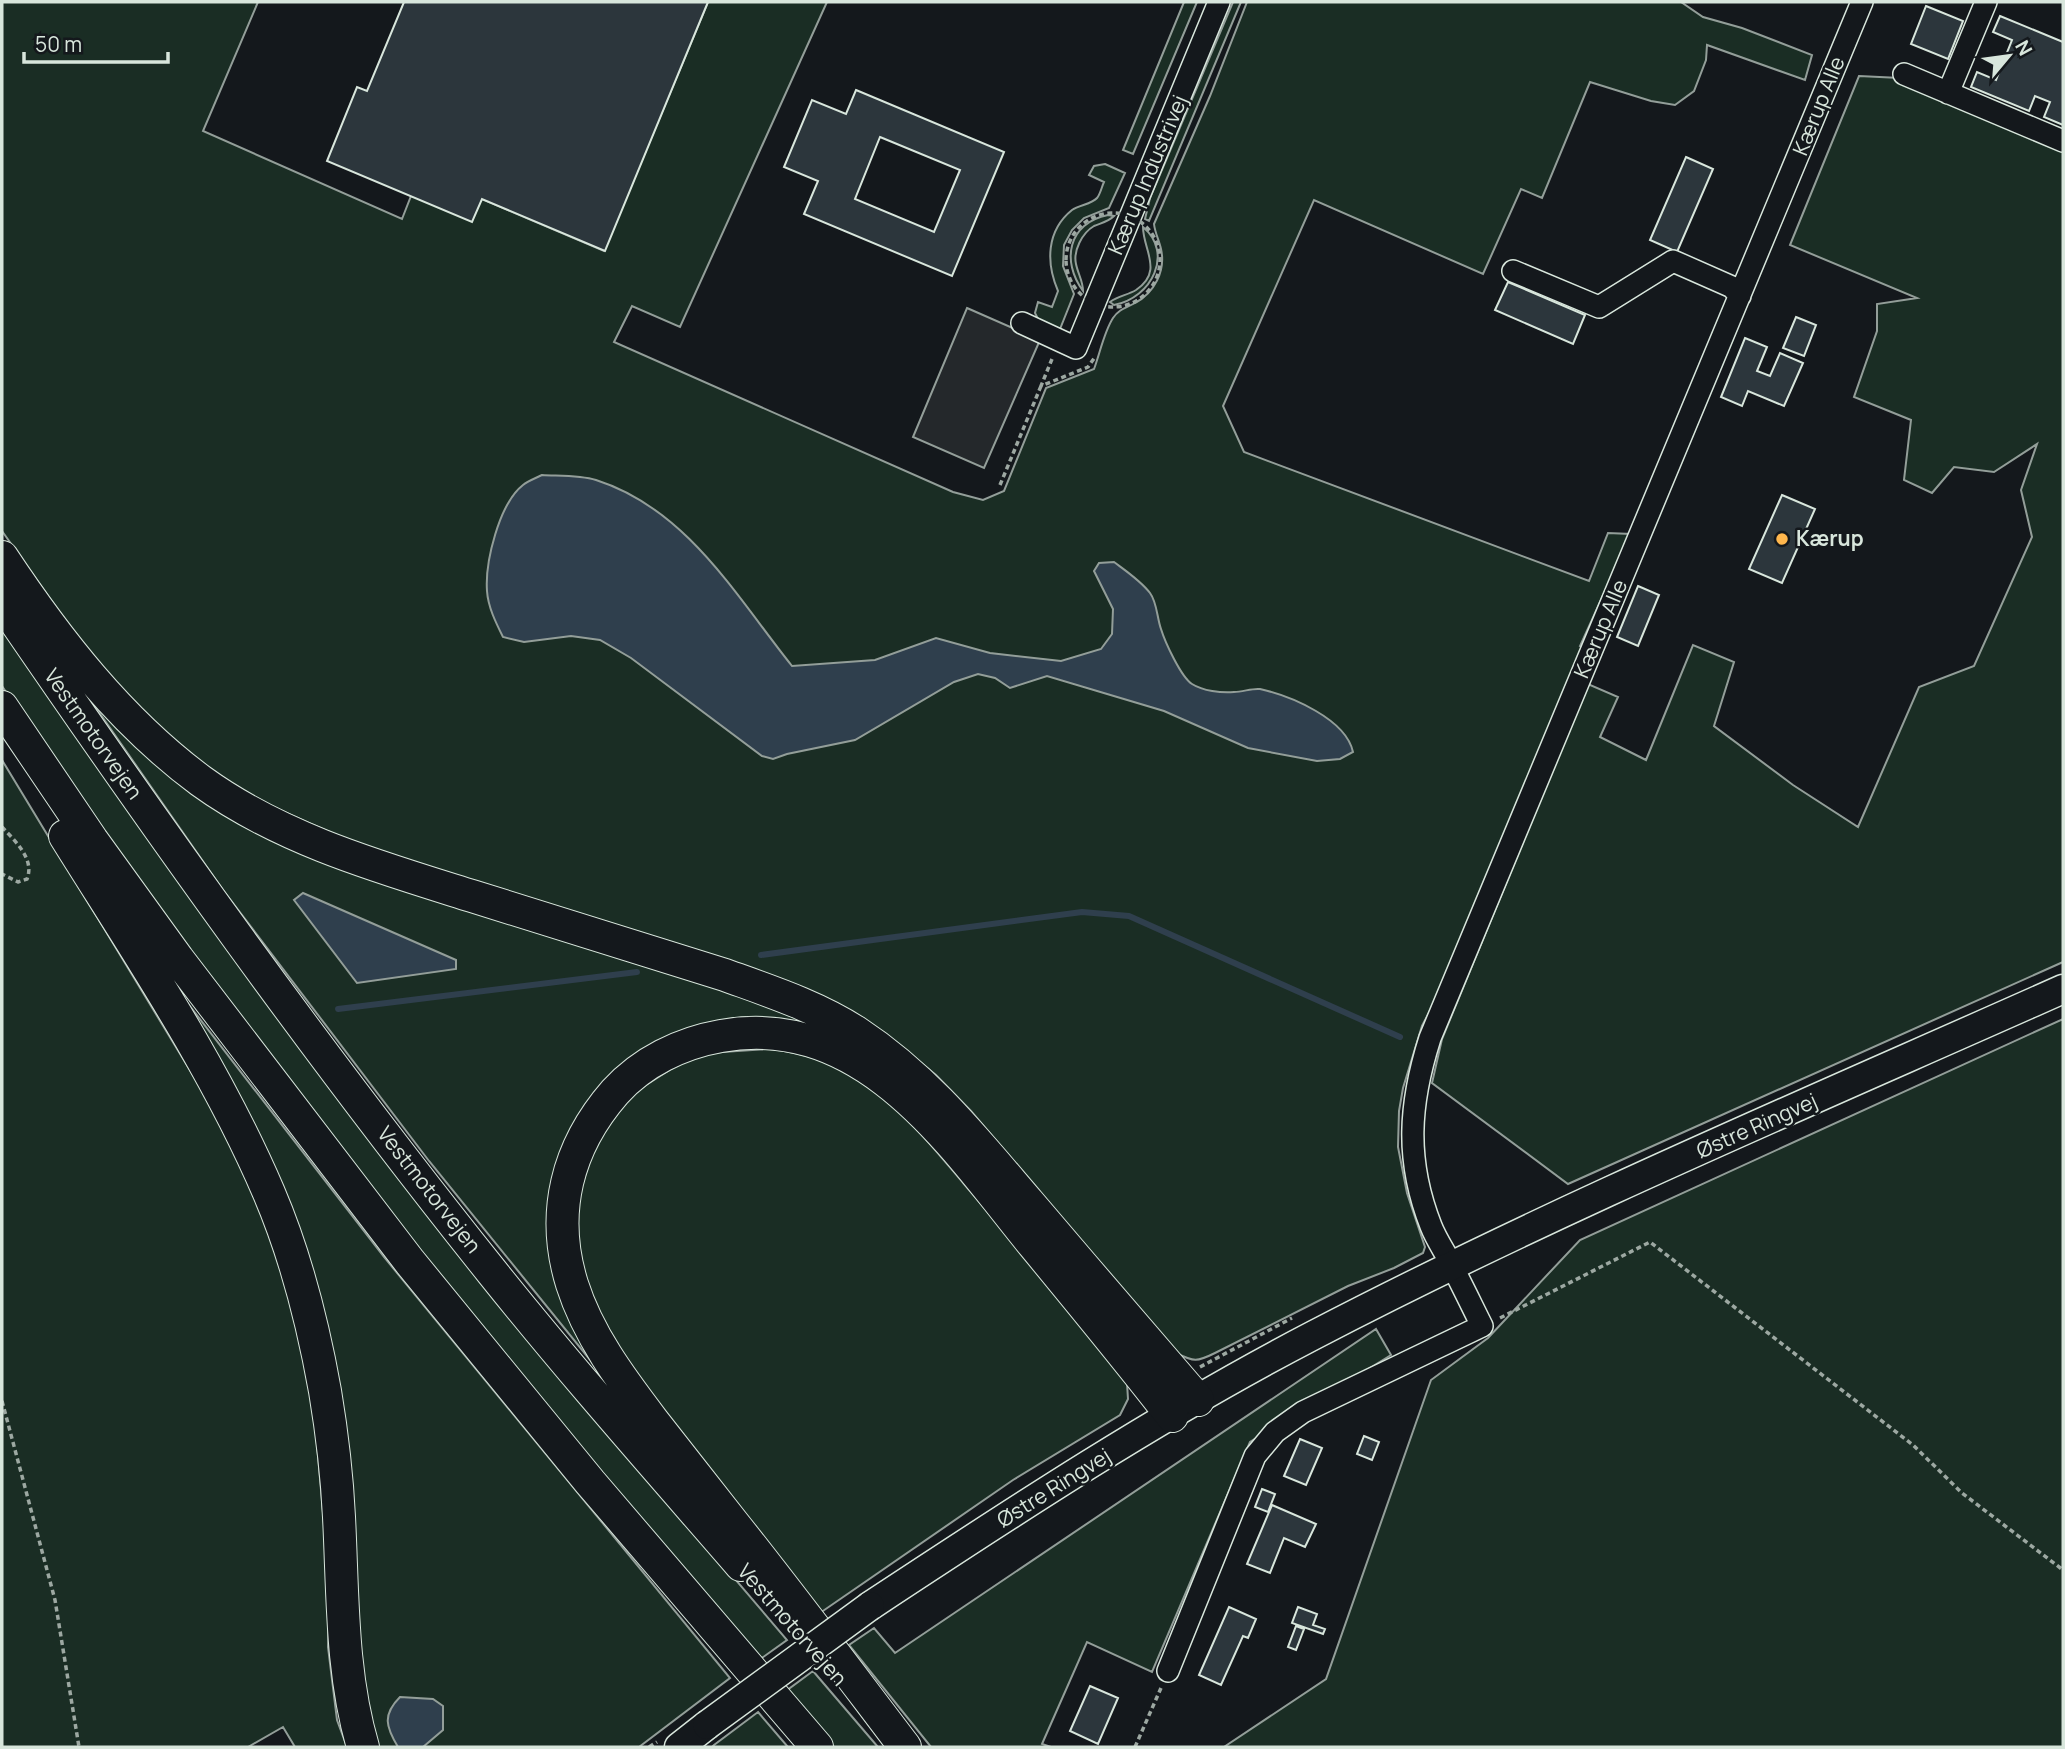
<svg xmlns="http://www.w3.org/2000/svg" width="2065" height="1749" viewBox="0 0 2065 1749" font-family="Manrope,sans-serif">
  <rect width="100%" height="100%" fill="#14181c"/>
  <path fill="#1a2d24" stroke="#939e99" stroke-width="2" d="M2 2H258L203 131 402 219 411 196 482 199 604 251 708 2H827L680 327 632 306 614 342 953 492 983 500 1004 491 1046 388 1094 369C1100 353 1104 332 1113 318 1119 309 1126 308 1135 303 1154 293 1166 271 1161 249 1159 240 1155 233 1154 224L1210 96 1247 2H1681L1703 17 1742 28 1812 55 1805 80 1707 45 1706 60 1694 91 1675 105 1651 101 1590 82 1542 198 1521 189 1483 274 1314 200 1223 406 1244 452 1589 581 1608 533 1631 534 1580 646 1587 650 1457 959 1422 1026 1403 1088 1399 1111 1398 1147 1407 1193 1425 1247 1423 1253 1394 1268 1348 1286 1215 1353C1197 1362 1194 1362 1176 1353L971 1111 936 1075 896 1043 354 843 249 796 167 738 92 658 2 531Z
    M1184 2H1197L1133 154 1123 150Z
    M1233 2H1241L1149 221 1145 219 1150 198Z
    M1859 76 1900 78 2063 152V962L1568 1184 1432 1083 1442 1039 1588 684 1618 697 1600 737 1646 760 1693 645 1734 662 1714 726 1793 785 1858 827 1919 687 1974 666 2032 537 2021 490 2037 444 1994 472 1954 467 1932 493 1904 480 1911 420 1854 397 1877 331V304L1917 298 1790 245Z
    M1105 164 1125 173 1109 208 1084 218 1072 230 1064 245 1063 266 1074 294 1060 329 1039 321 1035 313 1038 302 1052 307 1058 291C1046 263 1046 231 1072 210 1079 205 1092 204 1097 198 1100 195 1102 186 1104 182L1089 175 1094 166Z
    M1108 215 1114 216C1108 222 1101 223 1094 226 1082 233 1073 251 1076 264 1078 274 1083 281 1083 291 1061 261 1068 223 1108 215Z
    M1143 227C1174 253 1152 298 1114 305L1110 302C1118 296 1128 295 1136 290 1164 271 1143 250 1143 227Z
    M2 628 625 1450 787 1640 759 1660 564 1433 245 1030 82 805 2 686Z
    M73 675 216 800 801 1011 842 1044 646 1057 553 1210 638 1419 429 1161 223 890Z
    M2 760 222 1123 261 1208 285 1278 305 1358 316 1433 329 1581 328 1647 337 1720 347 1747H295L283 1727 248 1747H2Z
    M172 983 384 1257 730 1678 639 1747H375L362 1703 329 1357Z
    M2063 1019V1747H1224L1326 1679 1431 1380 1488 1338 1580 1240Z
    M741 1046C780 1049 815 1054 849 1073 896 1100 930 1144 964 1184 1020 1249 1074 1316 1127 1383L1128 1399 1120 1415 1013 1480 820 1613 635 1376 587 1291 578 1251 575 1208 595 1144 632 1094 679 1064 707 1053Z
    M1376 1329 1391 1355 1250 1442 1152 1672 1087 1642 1042 1744 1051 1747H931L849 1645 874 1628 895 1653Z
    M813 1671 878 1747H834L786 1691Z
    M758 1712 788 1747H712L714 1745Z"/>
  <path fill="#24282b" stroke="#939e99" stroke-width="2" d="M967 308 1040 340 984 468 913 437Z"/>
  <path fill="#2f3f4d" stroke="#939e99" stroke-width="2" d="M542 475C559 476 580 475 596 480 687 509 736 596 792 666L875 660 936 638 990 653 1061 661 1101 649 1112 634 1113 609 1094 571 1099 563 1114 562C1126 571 1141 581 1150 593 1157 602 1157 618 1161 629 1165 642 1181 677 1192 684 1203 691 1221 693 1234 692 1243 692 1252 688 1260 689 1291 696 1346 719 1353 752L1340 759 1317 761 1248 748 1164 711 1047 676 1010 688 995 678 978 674 954 682 855 740 787 754 773 759 762 756 631 658 600 640 571 636 524 642 503 637C496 623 488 607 487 591 485 562 499 504 523 485 528 481 536 478 542 475Z
    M303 893 456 960V969L357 983 294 900Z
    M400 1697 433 1699 443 1706V1730L423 1747H398C386 1727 382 1715 400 1697Z"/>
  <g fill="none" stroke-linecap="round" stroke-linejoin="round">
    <path stroke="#2f3f4d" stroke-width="6" d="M761 955 1082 912 1129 916 1400 1037
      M338 1009 637 972"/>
  </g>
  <path fill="#2c363c" stroke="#d8e6dc" stroke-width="2" fill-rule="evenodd" d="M404 2H708L605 251 482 199 472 222 327 161 357 87 367 91Z
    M1926 6 1963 21 1948 59 1911 44Z
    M2000 16 2063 42V125L2044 117 2050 102 2035 96 2029 111 1971 87 1977 72 1996 80 2012 40 1993 32Z
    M856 90 1004 152 952 276 804 214 818 181 784 167 812 100 846 114ZM880 137 960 170 934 232 855 199Z
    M1686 157 1713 169 1677 252 1650 240Z
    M1508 282 1585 315 1573 344 1495 310Z
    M1796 317 1816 325 1804 356 1783 348Z
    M1745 338 1767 347 1757 371 1770 376 1780 353 1803 363 1784 406 1748 391 1742 406 1721 397Z
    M1782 495 1815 509 1782 583 1749 569Z
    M1638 586 1659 595 1638 646 1617 637Z
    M1364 1436 1379 1442 1372 1460 1357 1454Z
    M1300 1439 1322 1448 1306 1485 1284 1476Z
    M1262 1489 1275 1494 1268 1512 1255 1507Z
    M1272 1505 1316 1524 1305 1547 1284 1538 1270 1573 1247 1564Z
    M1229 1607 1256 1619 1248 1638 1243 1636 1221 1685 1199 1675Z
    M1298 1607 1317 1614 1313 1625 1325 1629 1323 1634 1292 1623Z
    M1296 1626 1304 1629 1296 1650 1288 1647Z
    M1090 1686 1118 1698 1098 1744 1070 1731Z"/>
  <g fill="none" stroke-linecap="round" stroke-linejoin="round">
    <g stroke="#d8e6dc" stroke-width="24">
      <path id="minor" d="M1904 74 2063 141
        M1948 93 1986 2
        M1513 271 1599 307 1673 261 1732 287 1740 296
        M1022 323 1076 348 1219 2
        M1168 1671 1255 1456 1275 1432 1303 1412 1482 1326C1472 1306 1462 1285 1451 1264 1445 1252 1436 1239 1431 1226 1405 1160 1409 1104 1430 1038L1862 2"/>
    </g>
    <g stroke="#d8e6dc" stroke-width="31">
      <path id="major" d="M870 1606C1014 1511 1160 1415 1314 1335 1558 1208 1812 1101 2063 989
        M679 1747 707 1725"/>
    </g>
    <g stroke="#d8e6dc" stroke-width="34">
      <path id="highway" d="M2 557C57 640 120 721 201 781 281 839 379 867 472 896 557 922 641 949 725 975 769 991 816 1006 856 1032 926 1078 975 1140 1029 1203 1085 1269 1142 1335 1198 1400
        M2 602C158 830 319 1056 492 1272 572 1372 657 1468 741 1565
        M2 707 92 840 178 959 410 1262 590 1482 817 1747
        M65 836C138 953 215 1067 269 1193 296 1256 313 1324 325 1391 332 1433 337 1475 339 1517 343 1594 341 1673 363 1747
        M905 1747C848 1672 792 1597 733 1523 706 1489 680 1455 653 1421 621 1379 588 1335 572 1284 550 1213 567 1147 615 1092 642 1062 681 1043 721 1036 866 1010 954 1147 1033 1244 1080 1301 1127 1358 1172 1416"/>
    </g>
    <path stroke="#9da8a2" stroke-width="3.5" stroke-dasharray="5 3.5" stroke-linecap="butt" d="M1066 260a47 47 0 1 1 94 0a47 47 0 1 1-94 0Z
      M1052 359 1041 386 1088 367 1095 357
      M1000 485 1041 386
      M2 827C15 841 35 859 27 879L18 882 2 874
      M1500 1318 1650 1242 1913 1445 1962 1493 2063 1570
      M1200 1367 1292 1318
      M2 1401 55 1600 79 1747
      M649 1747 657 1742
      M1135 1747 1161 1688"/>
    <use href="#minor" stroke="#14181c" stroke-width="21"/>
    <use href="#major" stroke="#14181c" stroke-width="28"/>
    <use href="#highway" stroke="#14181c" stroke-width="32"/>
    <g stroke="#d8e6dc" stroke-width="31" stroke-linecap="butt">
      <path id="major-bridge" d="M707 1725 870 1606"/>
    </g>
    <use href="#major-bridge" stroke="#14181c" stroke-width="28"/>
  </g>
  <circle fill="#ffb74d" stroke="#14181c" stroke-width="2.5" cx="1782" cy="539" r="7"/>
  <g text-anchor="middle" stroke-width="5" stroke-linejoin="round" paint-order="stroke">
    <g font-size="21" fill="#d8e6dc" stroke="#14181c">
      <text transform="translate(1819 106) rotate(-68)" y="7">Kærup Alle</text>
      <text transform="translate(1148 175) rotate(-67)" y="7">Kærup Industrivej</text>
      <text transform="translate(1601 629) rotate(-67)" y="7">Kærup Alle</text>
      <text transform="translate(93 734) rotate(55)" y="7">Vestmotorvejen</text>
      <text transform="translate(1757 1126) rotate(-24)" y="7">Østre Ringvej</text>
      <text transform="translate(429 1190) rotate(52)" y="7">Vestmotorvejen</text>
      <text transform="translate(1054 1488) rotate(-32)" y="7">Østre Ringvej</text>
      <text transform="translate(792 1625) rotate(49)" y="7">Vestmotorvejen</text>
    </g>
    <g font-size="21" font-weight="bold" fill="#d8e6dc" stroke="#14181c" text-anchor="start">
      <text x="1796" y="546">Kærup</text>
    </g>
  </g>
  <rect width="2065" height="1749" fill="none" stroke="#d8e6dc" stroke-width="7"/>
  <g transform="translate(2009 56) rotate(61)" stroke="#14181c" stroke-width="5" paint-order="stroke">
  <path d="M0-5L12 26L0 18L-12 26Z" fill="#d8e6dc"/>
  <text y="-10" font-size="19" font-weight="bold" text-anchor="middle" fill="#d8e6dc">N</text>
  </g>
  <path d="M24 52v10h144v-10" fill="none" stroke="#d8e6dc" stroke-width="3.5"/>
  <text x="35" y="52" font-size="21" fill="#d8e6dc" stroke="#14181c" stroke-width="5" paint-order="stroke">50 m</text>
</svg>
